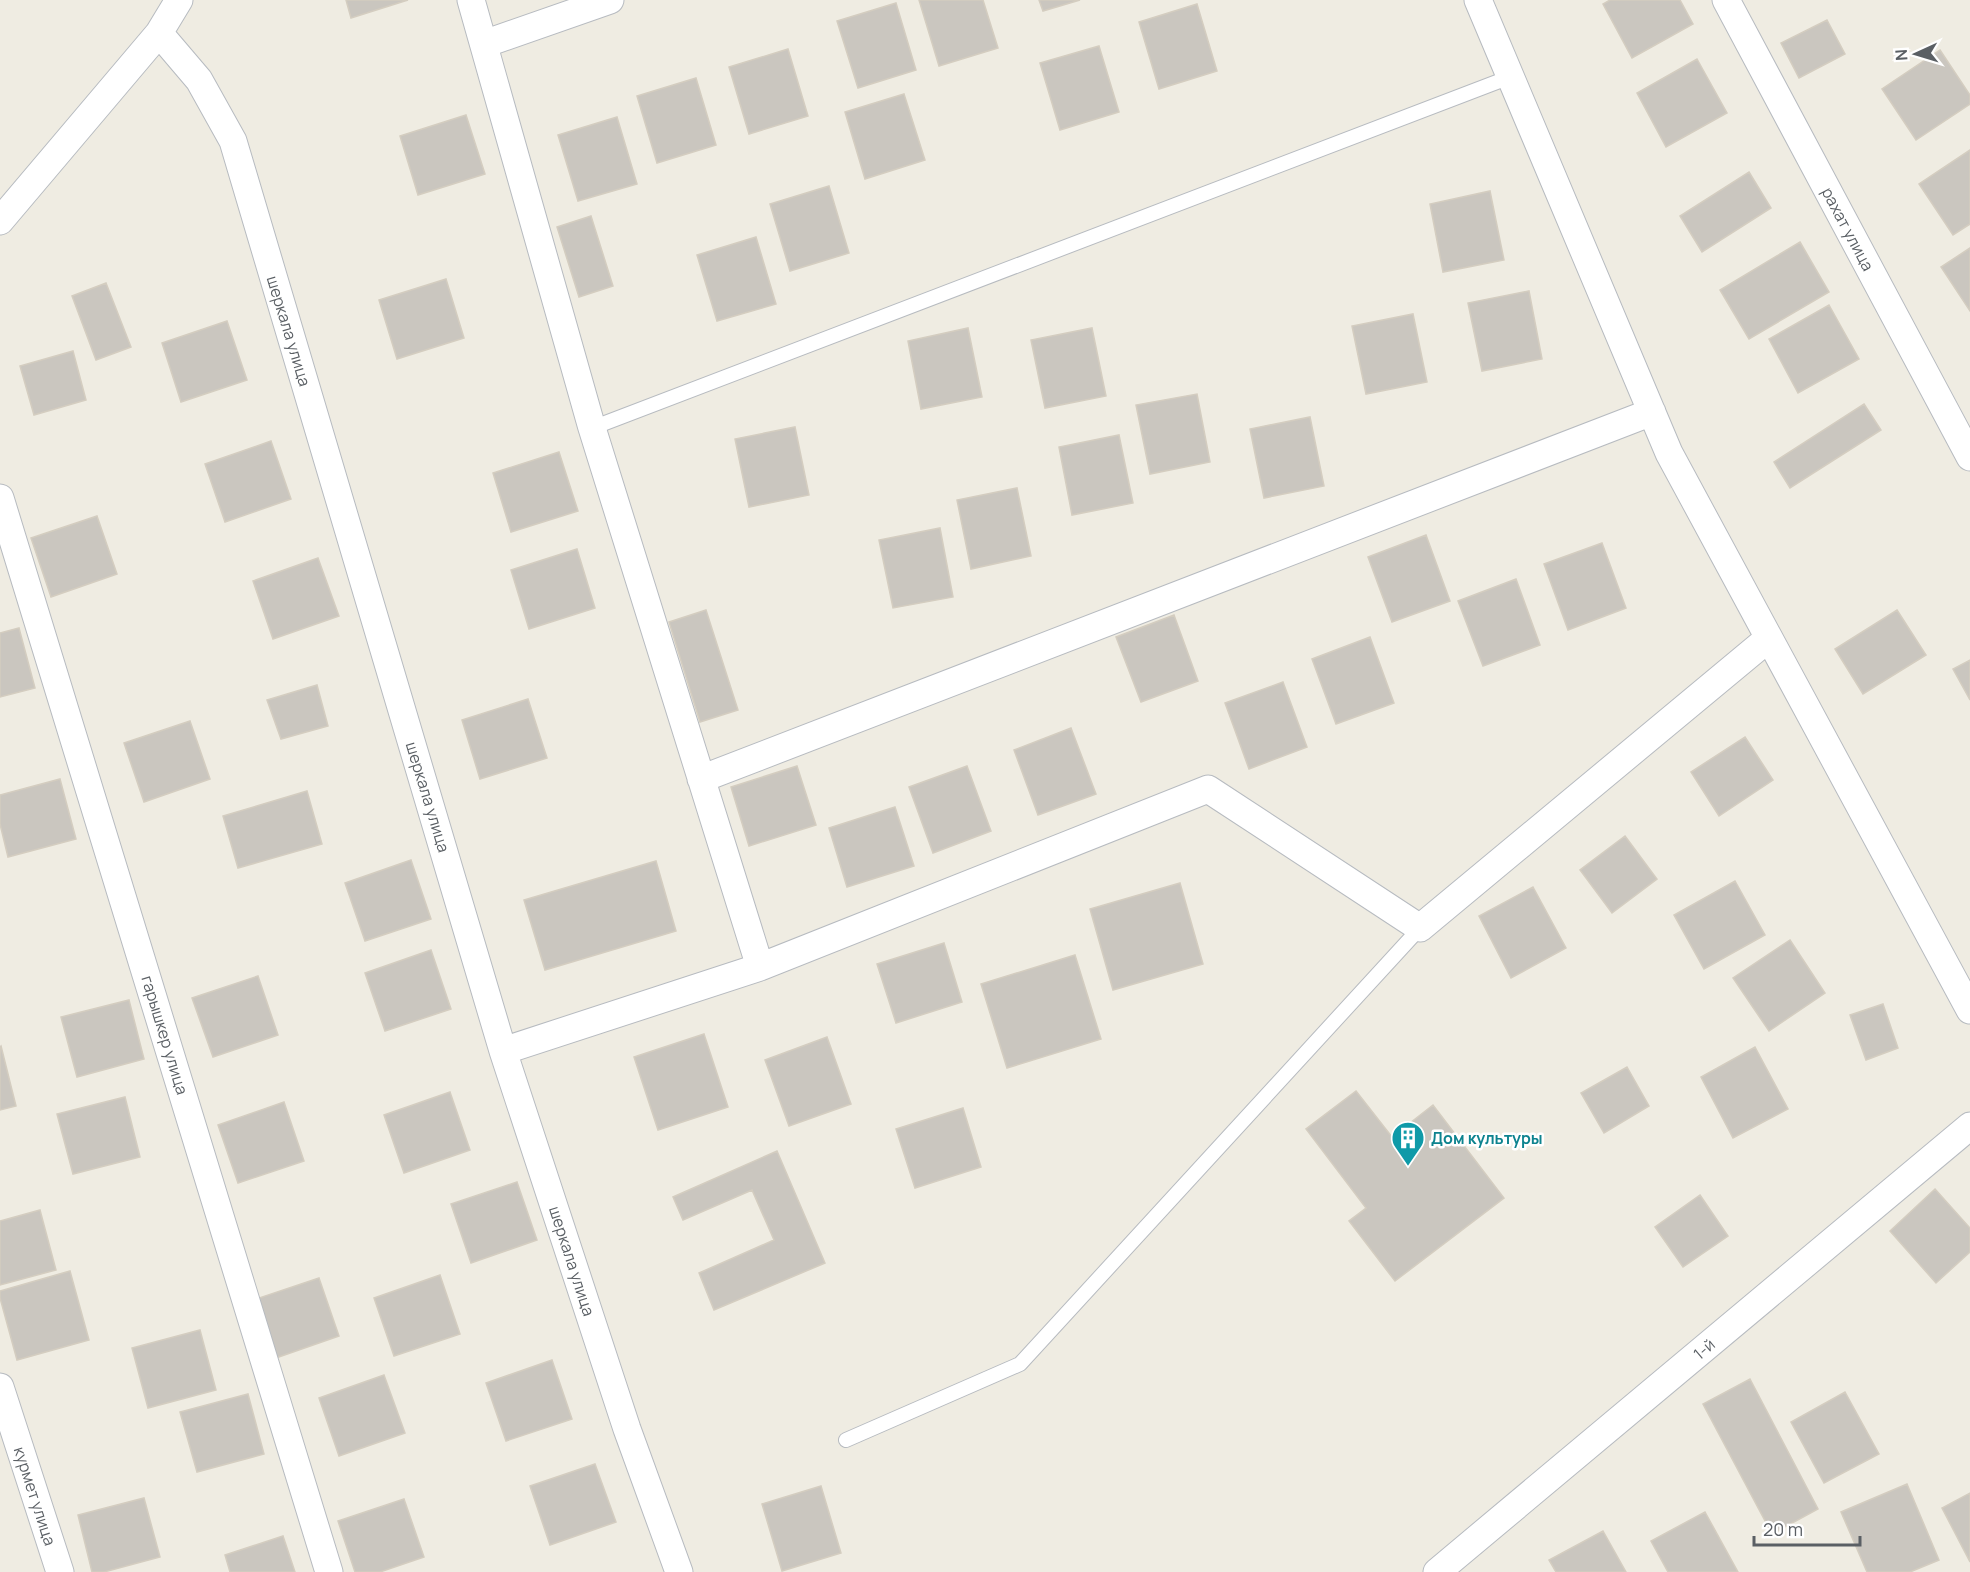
<svg xmlns="http://www.w3.org/2000/svg" width="1970" height="1572" viewBox="0 0 1970 1572" font-family="Manrope,sans-serif">
  <rect width="100%" height="100%" fill="#efece2"/>
  <path fill="#cac6bf" stroke="#d4cdc0" stroke-width="1.5" d="M346 0H408L351 18Z
    M919 0H983L998 48 939 66Z
    M1039 0H1080L1043 11Z
    M1610 0H1680L1693 24 1632 58 1603 4Z
    M896 3 916 70 858 88 837 21Z
    M1197 4 1217 71 1159 89 1139 22Z
    M1827 20 1845 54 1799 78 1781 43Z
    M1099 46 1119 112 1060 130 1040 63Z
    M788 49 808 116 749 134 729 67Z
    M1940 50 1970 95V104L1916 140 1882 89Z
    M1697 59 1727 113 1666 147 1637 93Z
    M696 78 716 145 657 163 637 96Z
    M904 94 925 160 865 179 845 112Z
    M466 115 485 174 418 195 400 136Z
    M617 117 637 184 578 201 558 135Z
    M1970 150V224L1953 235 1919 184Z
    M1749 172 1771 208 1702 252 1680 216Z
    M829 186 849 253 790 271 770 204Z
    M1490 191 1504 260 1443 272 1430 204Z
    M591 216 613 286 579 297 557 227Z
    M756 237 776 304 717 321 697 255Z
    M1800 242 1829 292 1749 339 1720 290Z
    M1970 248V311L1941 267Z
    M446 279 464 338 397 359 379 300Z
    M106 283 131 347 96 360 72 296Z
    M1529 291 1542 359 1482 371 1468 303Z
    M1829 305 1859 359 1798 393 1769 339Z
    M1413 314 1427 382 1366 394 1352 326Z
    M227 321 247 380 181 402 162 343Z
    M968 328 982 397 921 409 908 341Z
    M1092 328 1106 396 1045 408 1031 340Z
    M73 351 86 400 34 415 20 366Z
    M1197 394 1210 462 1150 474 1136 405Z
    M1864 404 1881 430 1790 488 1774 462Z
    M1310 417 1324 486 1264 498 1250 429Z
    M795 427 809 495 749 507 735 439Z
    M1119 435 1133 503 1072 515 1059 447Z
    M271 441 291 499 225 522 205 464Z
    M559 452 578 511 511 532 493 473Z
    M1017 488 1031 556 971 569 957 500Z
    M97 516 117 574 51 597 31 538Z
    M940 528 953 597 893 608 879 540Z
    M1426 535 1450 601 1392 622 1368 557Z
    M1602 543 1626 608 1568 630 1544 564Z
    M577 549 595 608 529 629 511 570Z
    M318 558 339 616 273 639 253 581Z
    M1516 579 1540 645 1483 666 1458 601Z
    M706 610 738 710 700 722 669 622Z
    M1897 610 1926 655 1863 694 1835 649Z
    M1174 615 1198 681 1141 702 1116 637Z
    M19 628 35 688 0 697V633Z
    M1370 637 1394 703 1336 724 1312 659Z
    M1970 660V700L1953 669Z
    M1283 682 1307 747 1249 769 1225 703Z
    M317 685 328 726 281 739 267 700Z
    M528 699 547 758 480 779 462 720Z
    M190 721 210 779 144 802 124 743Z
    M1071 728 1096 794 1038 815 1014 750Z
    M1745 737 1773 780 1719 816 1691 772Z
    M797 766 816 825 749 846 731 787Z
    M967 766 991 831 933 853 909 787Z
    M60 779 76 839 8 857 0 824V795Z
    M307 791 322 844 238 868 223 816Z
    M895 807 914 866 847 887 829 828Z
    M1625 836 1657 879 1612 913 1580 870Z
    M411 860 431 919 365 941 345 883Z
    M656 861 676 931 545 970 524 900Z
    M1735 881 1765 935 1704 969 1674 915Z
    M1180 883 1203 964 1113 990 1090 909Z
    M1533 887 1566 948 1511 978 1479 916Z
    M1790 940 1825 993 1769 1031 1733 978Z
    M944 943 962 1002 896 1023 877 964Z
    M431 950 451 1009 385 1031 365 973Z
    M1075 955 1101 1039 1007 1068 981 984Z
    M258 976 278 1035 213 1057 192 998Z
    M129 1000 144 1059 77 1077 61 1017Z
    M1883 1004 1898 1048 1866 1060 1850 1015Z
    M704 1034 728 1107 658 1130 634 1057Z
    M827 1037 851 1104 789 1126 765 1060Z
    M1 1046 16 1106 0 1110V1047Z
    M1755 1047 1788 1109 1733 1138 1701 1077Z
    M1627 1067 1649 1106 1604 1133 1581 1093Z
    M1356 1091 1392 1137 1433 1105 1504 1198 1395 1281 1349 1221 1366 1208 1306 1129Z
    M450 1092 470 1150 404 1173 384 1115Z
    M125 1097 140 1157 73 1174 57 1114Z
    M284 1102 304 1161 238 1183 218 1125Z
    M963 1108 981 1167 915 1188 896 1129Z
    M777 1151 825 1263 714 1310 699 1273 774 1240 752 1190 683 1220 673 1197Z
    M517 1182 537 1240 471 1263 451 1204Z
    M1935 1189 1970 1228V1252L1936 1283 1890 1231Z
    M1700 1195 1728 1236 1683 1267 1655 1227Z
    M40 1210 56 1270 0 1285V1221Z
    M70 1271 89 1340 17 1360 0 1298V1291Z
    M440 1275 460 1334 394 1356 374 1298Z
    M319 1278 339 1336 273 1359 253 1300Z
    M200 1330 216 1390 148 1408 132 1348Z
    M552 1360 572 1419 506 1441 486 1383Z
    M384 1375 405 1433 339 1456 319 1398Z
    M1750 1379 1818 1509 1772 1534 1703 1404Z
    M1845 1392 1879 1454 1824 1483 1791 1422Z
    M248 1394 264 1454 197 1472 180 1412Z
    M595 1464 616 1522 550 1545 530 1486Z
    M1907 1484 1939 1560 1910 1572H1867L1841 1512Z
    M821 1486 841 1553 782 1571 762 1504Z
    M1970 1493V1562L1942 1508Z
    M144 1498 160 1557 104 1572H92L78 1515Z
    M404 1499 424 1557 380 1572H355L338 1521Z
    M1705 1512 1738 1572H1668L1651 1541Z
    M1603 1531 1626 1572H1556L1549 1560Z
    M283 1536 295 1572H230L225 1555Z"/>
  <g fill="none" stroke-linecap="round" stroke-linejoin="round">
    <g stroke="#b7bbc0" stroke-width="16">
      <path id="lane" d="M592 428 1510 77
        M846 1440 1020 1364 1420 928"/>
    </g>
    <g stroke="#b7bbc0" stroke-width="29">
      <path id="street" d="M471 0 592 428 760 967
        M1478 0 1669 453 1970 1010
        M1726 0 1970 457
        M159 33 199 80 233 141 503 1051 627 1429 679 1572
        M484 44 610 0
        M0 221 159 33 179 0
        M0 498 329 1572
        M701 779 1652 412
        M503 1051 760 967 1208 789 1420 928 1769 638
        M0 1387 60 1572
        M1437 1572 1970 1126"/>
    </g>
    <use href="#lane" stroke="#fff" stroke-width="14"/>
    <use href="#street" stroke="#fff" stroke-width="27"/>
  </g>
  <defs>
    <g id="building-pin" transform="scale(1.725)"><path d="M0 17L-7.5 6A9.5 9.5 0 1 1 7.5 6Z" fill="#0f9aa8" stroke="#fff"/><path d="M-4-6H4V6H1V3H-1V6H-4ZM-2.5-4.3h1.7v1.8h-1.7ZM.8-4.3h1.7v1.8H.8ZM-2.5-1h1.7V.8h-1.7ZM.8-1h1.7V.8H.8Z" fill="#fff"/></g>
  </defs>
  <g fill-rule="evenodd">
    <use href="#building-pin" x="1408" y="1138"/>
  </g>
  <g text-anchor="middle" stroke-width="5" stroke-linejoin="round" paint-order="stroke">
    <g font-size="16" fill="#5a5f64" stroke="#fff">
      <text transform="translate(1848 229) rotate(62)" y="6">рахат улица</text>
      <text transform="translate(289 331) rotate(73)" y="6">шеркала улица</text>
      <text transform="translate(428 797) rotate(73)" y="6">шеркала улица</text>
      <text transform="translate(165 1035) rotate(73)" y="6">гарышкер улица</text>
      <text transform="translate(572 1261) rotate(72)" y="6">шеркала улица</text>
      <text transform="translate(1704 1349) rotate(-40)" y="6">1-й</text>
      <text transform="translate(35 1496) rotate(72)" y="6">курмет улица</text>
    </g>
    <g font-size="16" font-weight="bold" fill="#0d838f" stroke="#fff" text-anchor="start">
      <text x="1431" y="1144">Дом культуры</text>
    </g>
  </g>
  <g transform="translate(1916 54) rotate(266)" stroke="#ffffff" stroke-width="4.5" paint-order="stroke">
  <path d="M0-4.5L10 22L0 15L-10 22Z" fill="#5a5f64"/>
  <text y="-9" font-size="16" font-weight="bold" text-anchor="middle" fill="#5a5f64">N</text>
  </g>
  <path d="M1754 1536v9h106v-9" fill="none" stroke="#5a5f64" stroke-width="3"/>
  <text x="1763" y="1536" font-size="18" fill="#5a5f64" stroke="#ffffff" stroke-width="4.5" paint-order="stroke">20 m</text>
</svg>
